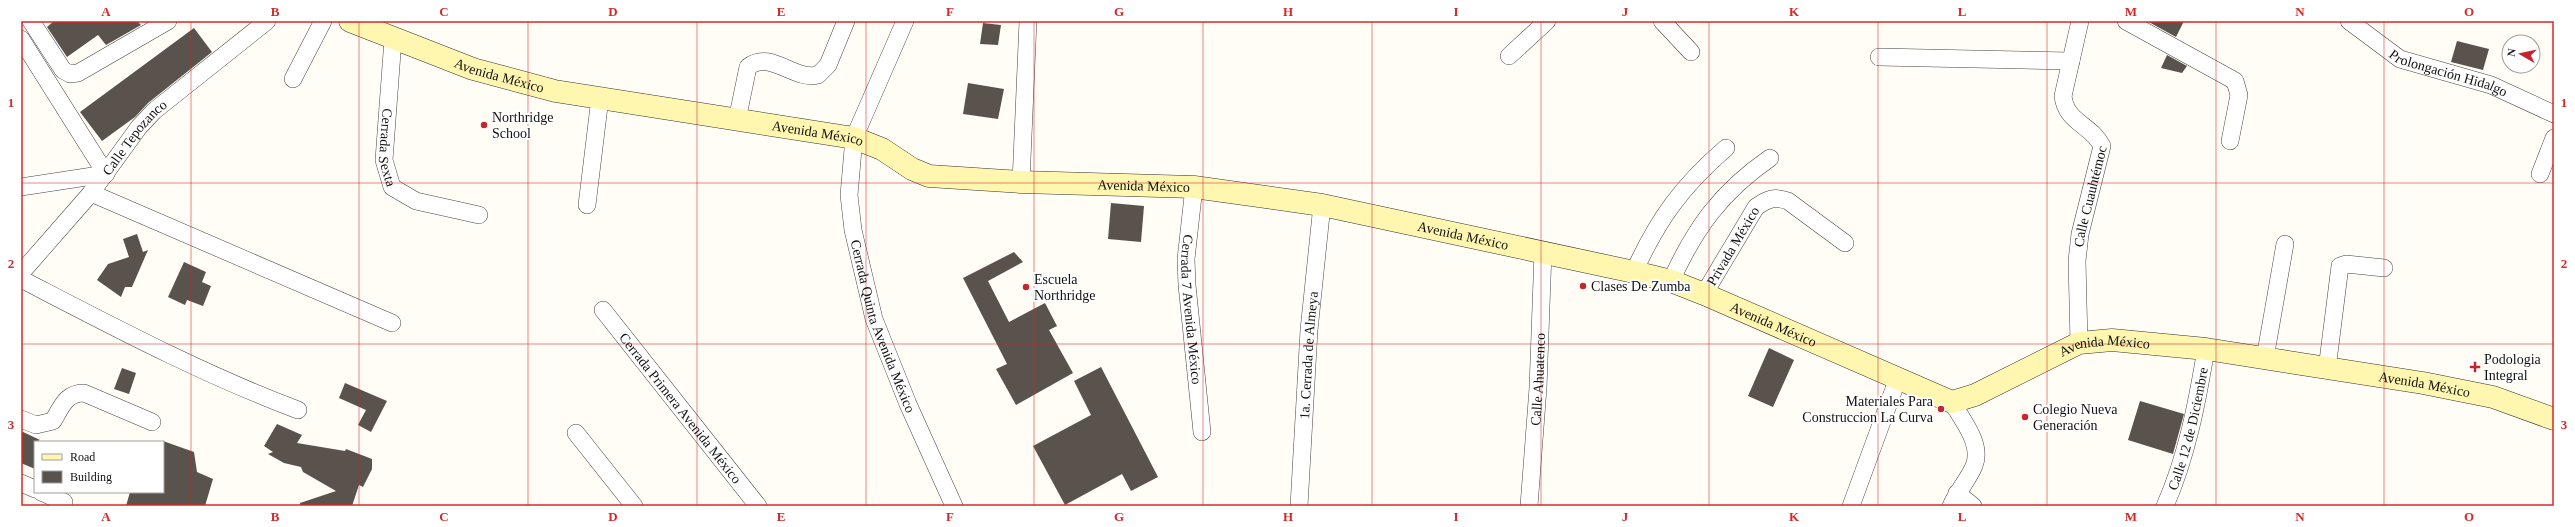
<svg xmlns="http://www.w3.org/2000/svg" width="2575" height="527" viewBox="0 0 2575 527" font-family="Georgia,serif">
  <rect width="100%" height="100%" fill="#fffdf5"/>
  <path fill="#5a524d" d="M54 21H137L141 25 106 45 98 35 67 57 47 27Z
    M2147 21H2184L2176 37Z
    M983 23 1001 25 998 45 980 44Z
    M194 28 212 52 148 103 135 117 102 141 80 112Z
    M2457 41 2489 49 2483 70 2451 62Z
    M2167 55 2187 66 2182 73 2161 68Z
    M968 83 1004 89 998 119 963 114Z
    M1111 203 1144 206 1141 242 1108 239Z
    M137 234 143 252 148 250 132 287H125L121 297 97 280 108 264 129 257 123 239Z
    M1014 252 1023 262 988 281 1009 322 1045 303 1057 326 1049 330 1073 373 1016 405 996 369 1007 364 963 278Z
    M184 262 206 272 202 282 211 286 203 306 187 300 185 305 168 297Z
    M1769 348 1794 360 1773 407 1748 396Z
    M1101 367 1158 477 1131 491 1122 474 1065 505 1033 446 1091 415 1074 381Z
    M122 368 136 373 129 394 114 389Z
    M345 383 387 401 371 432 358 425 366 410 339 398Z
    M2140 401 2184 414 2173 454 2128 440Z
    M277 424 302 435 297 443 345 451 346 449 372 459V469L363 487 359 485 352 506H300V503L336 491 303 472 301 467 284 463 268 454 273 452 264 446Z
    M21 431 40 440 35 442V469L21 463Z
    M163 441 194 452 197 472 213 479 205 506H126L130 492H163Z"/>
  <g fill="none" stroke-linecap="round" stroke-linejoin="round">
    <g stroke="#444" stroke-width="18">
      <g id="minor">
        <path d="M31 21 63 70 70 74 78 73 168 21"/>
        <path id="s1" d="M905 21 854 138 849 195 853 230 874 319 908 404 954 506"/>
        <path d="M1662 21 1691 52"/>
        <path d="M2126 21 2235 81 2239 95 2230 141"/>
        <path id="s2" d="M2349 21 2400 59 2491 85 2554 114"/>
        <path d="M21 39 106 174 21 187"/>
        <path id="s3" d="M393 39 384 160 392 187 416 201 479 215"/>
        <path d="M1509 56 1547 21"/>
        <path d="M1879 57 2071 61"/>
        <path d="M293 79 323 21"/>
        <path d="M737 120 748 67C770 49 794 81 818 75L828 65 846 21"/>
        <path d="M2540 174 2554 138"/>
        <path d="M1021 182 1028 21"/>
        <path id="s4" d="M1194 187 1186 259 1187 285 1202 432"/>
        <path d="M91 193 392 323"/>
        <path d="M587 205 600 98"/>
        <path d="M1634 272C1658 219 1682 186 1726 148"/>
        <path id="s5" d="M21 273 91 193 139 127 154 111 267 21"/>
        <path d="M21 279C112 326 202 374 298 410"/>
        <path d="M1671 281C1695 228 1721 192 1770 158"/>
        <path id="s6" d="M1704 294 1756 207C1768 199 1774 196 1788 201L1845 243"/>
        <path id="s7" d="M603 310 758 506"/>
        <path id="s8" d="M2079 343 2077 261 2080 234 2102 146C2092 125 2066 123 2063 96L2080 21"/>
        <path d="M2265 358 2285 244"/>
        <path d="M2327 369 2340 266 2346 264 2384 268"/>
        <path d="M21 419 36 425 53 421C62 406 66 393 84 393L152 422"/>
        <path d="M576 433 634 506"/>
        <path d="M21 483 35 489"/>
        <path d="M41 492 64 502"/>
        <path d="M1957 493 1973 506"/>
        <path id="s9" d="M1299 506 1309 330 1322 205"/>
        <path id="s10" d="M1529 506 1538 388 1543 252"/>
        <path d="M1851 506 1898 378"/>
        <path d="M1951 506C1957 492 1968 480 1974 466 1983 444 1962 420 1952 402"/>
        <path id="s11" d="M2165 506C2187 456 2197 403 2206 349"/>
      </g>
    </g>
    <g stroke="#333" stroke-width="23">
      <g id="secondary">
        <path id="s12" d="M350 21 473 69 555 91 854 138 882 149 912 169 929 176 1021 182 1194 187 1322 205 1634 272 1671 281 1704 294 1952 402 1975 395 2079 343 2112 340 2206 349 2423 383 2493 397 2554 419"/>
      </g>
    </g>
    <use href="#minor" stroke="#fff" stroke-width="17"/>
    <use href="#secondary" stroke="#fff6b0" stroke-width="22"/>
  </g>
  <path fill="none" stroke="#d62828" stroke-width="1" stroke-opacity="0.55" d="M191 21V506M359 21V506M528 21V506M697 21V506M866 21V506M1034 21V506M1203 21V506M1372 21V506M1541 21V506M1709 21V506M1878 21V506M2047 21V506M2216 21V506M2384 21V506M21 183H2554M21 344H2554"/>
  <g fill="#c4262e" stroke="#fff" stroke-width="1.5">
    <circle cx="484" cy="125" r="4"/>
    <circle cx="1583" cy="286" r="4"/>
    <circle cx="1026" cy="287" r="4"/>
    <path d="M2473 361h4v4h4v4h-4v4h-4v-4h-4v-4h4z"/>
    <circle cx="1941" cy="409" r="4"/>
    <circle cx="2025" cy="417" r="4"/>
  </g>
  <g text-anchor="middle" stroke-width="4" stroke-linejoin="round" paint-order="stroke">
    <g font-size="14" fill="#111" stroke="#fff">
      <text dy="5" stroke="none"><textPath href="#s2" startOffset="114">Prolongación Hidalgo</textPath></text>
      <text dy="5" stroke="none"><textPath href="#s12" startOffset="159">Avenida México</textPath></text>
      <text dy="5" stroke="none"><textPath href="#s12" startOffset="483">Avenida México</textPath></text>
      <text dy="5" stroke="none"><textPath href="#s5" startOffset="177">Calle Tepozanco</textPath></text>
      <text dy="5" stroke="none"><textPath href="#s3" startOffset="109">Cerrada Sexta</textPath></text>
      <text dy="5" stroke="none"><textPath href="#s12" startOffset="819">Avenida México</textPath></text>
      <text dy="5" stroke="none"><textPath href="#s8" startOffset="148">Calle Cuauhtémoc</textPath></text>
      <text dy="5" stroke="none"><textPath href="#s12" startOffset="1143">Avenida México</textPath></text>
      <text dy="5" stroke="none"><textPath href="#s6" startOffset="56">Privada México</textPath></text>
      <text dy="5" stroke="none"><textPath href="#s4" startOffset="123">Cerrada 7 Avenida México</textPath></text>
      <text dy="5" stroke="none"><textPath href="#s12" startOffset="1467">Avenida México</textPath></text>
      <text dy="5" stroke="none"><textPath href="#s1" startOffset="321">Cerrada Quinta Avenida México</textPath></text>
      <text dy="5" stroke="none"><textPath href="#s12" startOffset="1827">Avenida México</textPath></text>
      <text dy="5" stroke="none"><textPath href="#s9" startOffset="151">1a. Cerrada de Almeya</textPath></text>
      <text dy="5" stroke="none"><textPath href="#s10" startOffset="127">Calle Ahuatenco</textPath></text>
      <text dy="5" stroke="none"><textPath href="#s12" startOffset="2151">Avenida México</textPath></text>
      <text dy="5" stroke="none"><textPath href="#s7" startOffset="125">Cerrada Primera Avenida México</textPath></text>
      <text dy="5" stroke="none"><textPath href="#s11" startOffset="81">Calle 12 de Diciembre</textPath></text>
    </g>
    <g font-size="14" fill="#111" stroke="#fff" text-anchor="start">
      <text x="492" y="122">Northridge<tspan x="492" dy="16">School</tspan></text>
      <text x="1034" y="284">Escuela<tspan x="1034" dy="16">Northridge</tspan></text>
      <text x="1591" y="291">Clases De Zumba</text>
      <text x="2484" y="364">Podologia<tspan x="2484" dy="16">Integral</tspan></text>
      <text x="1933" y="406" text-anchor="end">Materiales Para<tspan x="1933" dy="16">Construccion La Curva</tspan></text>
      <text x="2033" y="414">Colegio Nueva<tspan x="2033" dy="16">Generación</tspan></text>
    </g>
  </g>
  <rect width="2575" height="527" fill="none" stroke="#ffffff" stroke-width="44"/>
  <rect x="34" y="441" width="130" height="52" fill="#ffffff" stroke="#a0a0a0"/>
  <rect x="42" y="454" width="20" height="6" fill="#fff6b0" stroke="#a0a0a0"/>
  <text x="70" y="461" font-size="12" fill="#111111">Road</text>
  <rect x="42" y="471" width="20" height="12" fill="#5a524d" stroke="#a0a0a0"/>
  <text x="70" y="481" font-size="12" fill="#111111">Building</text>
  <g transform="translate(2521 54) rotate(279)"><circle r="19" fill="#ffffff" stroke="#a0a0a0"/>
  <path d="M0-3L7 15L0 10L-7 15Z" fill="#c4262e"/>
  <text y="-6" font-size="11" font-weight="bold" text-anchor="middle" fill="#111111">N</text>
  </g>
  <rect x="22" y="22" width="2531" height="483" fill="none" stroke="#d62828" stroke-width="1.5"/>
  <g font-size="13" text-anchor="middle" font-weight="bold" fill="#d62828">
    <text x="106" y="16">A</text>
    <text x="275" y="16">B</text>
    <text x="444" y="16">C</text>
    <text x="613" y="16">D</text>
    <text x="781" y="16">E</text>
    <text x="950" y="16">F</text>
    <text x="1119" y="16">G</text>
    <text x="1288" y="16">H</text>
    <text x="1456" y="16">I</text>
    <text x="1625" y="16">J</text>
    <text x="1794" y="16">K</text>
    <text x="1962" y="16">L</text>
    <text x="2131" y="16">M</text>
    <text x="2300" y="16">N</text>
    <text x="2469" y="16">O</text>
    <text x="11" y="107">1</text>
    <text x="2564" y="107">1</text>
    <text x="11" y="268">2</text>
    <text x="2564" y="268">2</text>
    <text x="11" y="429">3</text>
    <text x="2564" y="429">3</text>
    <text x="106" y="521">A</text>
    <text x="275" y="521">B</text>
    <text x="444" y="521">C</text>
    <text x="613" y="521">D</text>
    <text x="781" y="521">E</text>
    <text x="950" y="521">F</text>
    <text x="1119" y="521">G</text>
    <text x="1288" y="521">H</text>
    <text x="1456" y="521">I</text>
    <text x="1625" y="521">J</text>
    <text x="1794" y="521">K</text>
    <text x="1962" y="521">L</text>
    <text x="2131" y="521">M</text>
    <text x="2300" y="521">N</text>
    <text x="2469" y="521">O</text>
  </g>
</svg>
